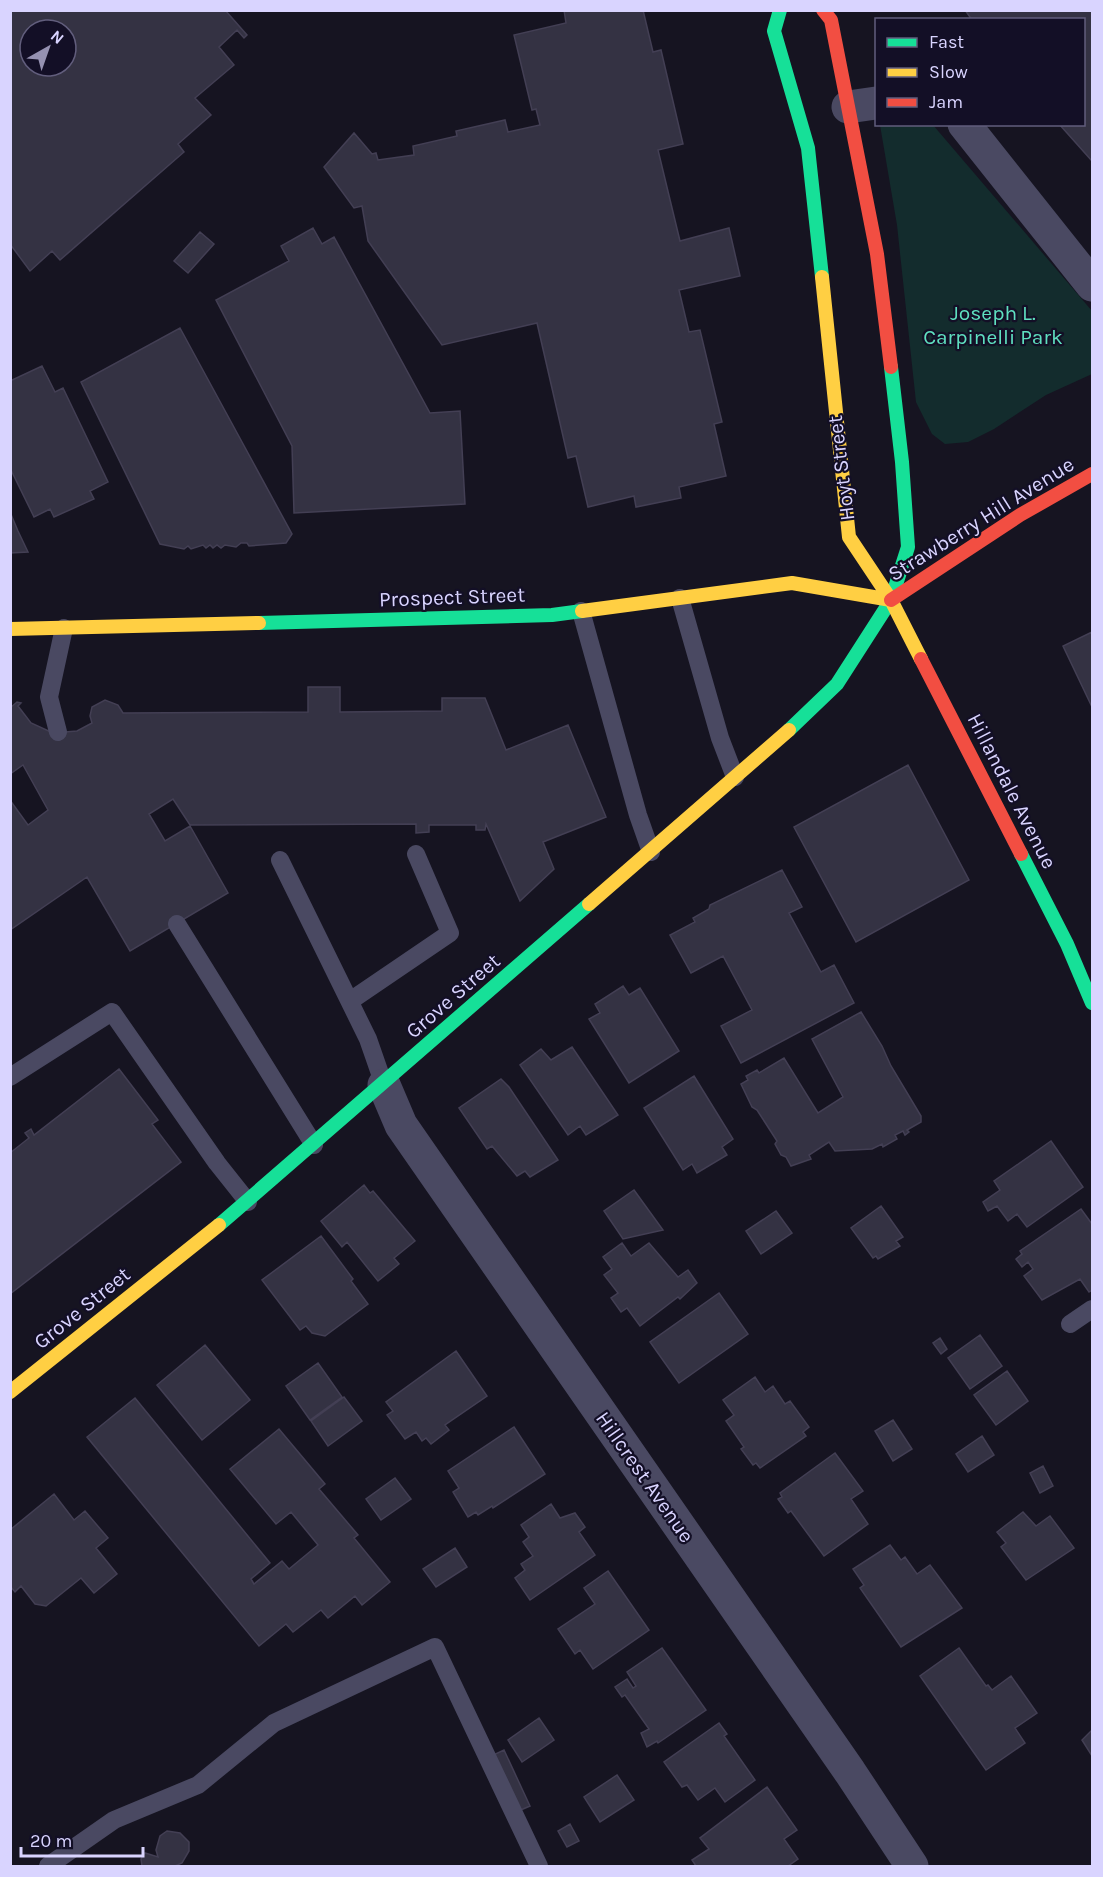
<svg xmlns="http://www.w3.org/2000/svg" width="1103" height="1877" viewBox="0 0 1103 1877" font-family="Karla,sans-serif">
  <rect width="100%" height="100%" fill="#161421"/>
  <path fill="#132c2d" d="M880 125H933L1092 311V374L1046 395 994 429 968 442 945 444 932 434 916 402 897 225Z"/>
  <path fill="#343243" stroke="#433f54" stroke-width="1.5" fill-rule="evenodd" d="M10 10H225L247 35 244 38 237 30 219 47 234 65 195 98 211 115 178 144 184 152 60 260 52 251 30 271 10 244ZM30 30H66V66H30Z
    M564 10H643L653 52 661 50 683 144 658 150 680 241 729 228 740 276 679 290 689 332 700 330 722 422 714 424 726 476 679 487 681 498 636 507 634 496 588 507 576 456 568 458 537 323 442 345 368 241 362 206 354 208 324 167 354 133 372 154 376 153 378 160 414 155 413 146 457 136 456 131 505 120 508 132 540 125 536 109 532 110 514 35 566 23Z
    M965 10H1092V161L1059 124H1084V20H972Z
    M313 228 322 244 334 237 430 413 460 411 465 504 294 513 292 446 216 300 289 261 281 246Z
    M200 232 214 244 188 273 174 261Z
    M180 328 292 534 286 543 249 546 247 543H241L236 547 225 545 221 548 217 545 213 548 210 545 206 548 203 545 191 549 188 546 184 549 160 544 81 382Z
    M42 366 55 392 63 388 108 482 90 491 94 499 54 517 50 509 34 517 10 468V381Z
    M10 512 18 531 28 552 10 553Z
    M1092 632V707L1063 646Z
    M308 687H340V712L442 711V698H485L506 750 568 725 606 817 543 842 554 869 520 901 486 824 485 830H476V825H429V832L416 833V824L190 825 173 799 149 814 165 841 190 826 228 893 130 951 87 877 10 930V800L28 825 48 810 23 765 10 774V708L17 702 21 703 18 706 31 723 53 733 77 731 92 723 90 716 92 707 105 700 118 705 123 713 308 712Z
    M908 765 969 880 856 942 794 827Z
    M782 870 802 907 789 913 821 972 834 965 854 1003 741 1063 721 1026 752 1010 723 956 691 973 670 935 695 922 693 918 709 909 710 905Z
    M623 986 629 995 640 988 679 1051 629 1083 589 1019 600 1013 595 1004Z
    M861 1012 882 1046 891 1066 921 1116V1122L907 1130 909 1132 905 1135 903 1131 895 1135 897 1139 883 1147 882 1144 872 1149 835 1151 829 1142 809 1155 811 1159 791 1166 786 1157 781 1155 775 1144 777 1141 757 1110 752 1107 741 1084 748 1080 746 1076 757 1070 759 1073 784 1058 818 1113 843 1097 812 1039Z
    M572 1047 618 1115 586 1135 580 1126 568 1135 520 1065 541 1049 551 1060Z
    M119 1069 158 1120 152 1124 181 1162 10 1294V1153L29 1138 25 1133 31 1129 34 1135Z
    M694 1076 733 1139 722 1147 727 1155 697 1173 692 1164 683 1170 644 1108Z
    M501 1079 509 1087 558 1160 530 1177 525 1171 517 1176 492 1146 487 1149 459 1108Z
    M1051 1141 1083 1187 1027 1227 1017 1214 1008 1221 997 1206 988 1211 983 1202 1000 1190 994 1181Z
    M364 1185 370 1193 373 1191 415 1241 394 1258 399 1264 378 1281 347 1242 342 1247 321 1221Z
    M634 1190 663 1230 623 1239 604 1211Z
    M881 1206 903 1237 896 1241 900 1246 878 1259 876 1256 873 1258 851 1228Z
    M1081 1209 1092 1224V1290L1089 1292 1080 1279 1042 1300 1024 1276 1033 1269 1028 1262 1022 1267 1016 1259 1022 1254 1020 1251Z
    M776 1211 792 1233 761 1254 746 1231Z
    M321 1236 353 1279 351 1281 368 1304 325 1336 312 1333 306 1326 300 1330 262 1280Z
    M622 1243 631 1256 649 1243 678 1277 688 1270 697 1283 680 1299 678 1297 640 1326 627 1308 621 1312 611 1298 618 1293 604 1275 612 1269 603 1257Z
    M719 1293 748 1334 679 1383 650 1342Z
    M980 1335 1002 1366 970 1389 948 1358Z
    M940 1338 947 1349 941 1354 933 1343Z
    M205 1345 250 1400 202 1440 157 1385Z
    M456 1351 487 1396 445 1425 449 1430 431 1444 426 1438 422 1441 416 1432 405 1439 387 1415 393 1411 386 1402Z
    M318 1363 342 1397 310 1420 286 1386Z
    M1007 1371 1028 1401 996 1425 974 1395Z
    M755 1377 765 1392 773 1386 785 1404 790 1401 809 1427 803 1432 806 1436 760 1468 756 1463 753 1465 741 1449 744 1447 726 1421 734 1415 723 1400Z
    M344 1397 362 1421 328 1446 311 1421Z
    M135 1398 270 1563 251 1579 254 1584 282 1561 289 1569 318 1545 291 1512 276 1524 230 1469 279 1429 325 1484 319 1489 358 1535 354 1538 390 1582 362 1605 355 1596 328 1618 321 1610 293 1632 286 1624 259 1646 87 1437Z
    M893 1420 912 1449 893 1461 875 1431Z
    M514 1427 545 1474 493 1508 492 1506 478 1515 476 1512 468 1517 453 1492 459 1488 448 1471Z
    M982 1436 994 1455 968 1472 956 1454Z
    M835 1453 863 1491 851 1499 868 1524 824 1556 791 1511 788 1513 778 1499 782 1497 780 1493Z
    M1043 1466 1053 1486 1040 1493 1030 1473Z
    M395 1478 411 1499 381 1520 366 1499Z
    M54 1494 74 1520 85 1511 108 1538 96 1548 117 1574 94 1593 81 1578 46 1606 35 1604 21 1586 15 1592 10 1586V1530Z
    M551 1504 560 1518 575 1513 585 1527 579 1532 595 1555 530 1600 515 1578 525 1570 521 1564 533 1556 523 1542 529 1537 521 1525Z
    M1023 1512 1036 1526 1050 1516 1074 1548 1026 1580 1001 1547 1006 1543 997 1532Z
    M890 1545 901 1560 905 1557 917 1574 930 1565 962 1608 901 1647 860 1588 864 1585 853 1569Z
    M455 1548 467 1567 436 1587 423 1569Z
    M608 1571 649 1630 593 1669 580 1650 575 1654 558 1629 595 1604 584 1588Z
    M662 1648 706 1710 658 1743 657 1741 647 1747 641 1733 649 1729 625 1695 622 1697 615 1687 627 1679 633 1688 636 1686 627 1672Z
    M959 1648 986 1686 988 1685 992 1690 1011 1676 1037 1713 1015 1728 1025 1743 986 1770 920 1676Z
    M539 1718 554 1740 522 1762 508 1740Z
    M719 1723 727 1734 724 1736 755 1780 725 1802 715 1788 698 1800 687 1785 682 1787 664 1762Z
    M1092 1730V1756L1082 1740Z
    M504 1750 530 1806 516 1812 491 1756Z
    M617 1775 634 1800 600 1822 584 1797Z
    M767 1787 797 1830 784 1839 798 1859 788 1866H696L692 1860 709 1849 700 1838Z
    M570 1824 579 1841 567 1847 558 1831Z
    M167 1831 180 1833 189 1842V1851L182 1863 175 1866H142L141 1859 145 1853 158 1857 156 1850 160 1836Z"/>
  <g fill="none" stroke-linecap="round" stroke-linejoin="round">
    <path stroke="#4a4962" stroke-width="18" d="M680 598 720 738 735 777
      M581 611 638 815 651 852
      M58 732 49 697 64 628
      M280 860 368 1039 384 1085
      M177 924 314 1145
      M350 1001 450 933 416 854
      M10 1077 112 1012 217 1163 248 1202
      M1070 1324 1092 1309
      M48 1866 114 1820 198 1785 274 1723 435 1647 539 1866"/>
    <path stroke="#4a4962" stroke-width="33" d="M848 107 876 103
      M964 124 1092 285
      M384 1085 401 1125 850 1772 912 1866"/>
    <path stroke="#16e098" stroke-width="14" d="M780 10 774 31 808 148 822 277
      M259 623 552 615 582 611
      M789 730 837 684 891 600 908 547 902 462 891 367
      M1021 854 1067 944 1092 1003
      M219 1225 589 904"/>
    <path stroke="#ffcf43" stroke-width="14" d="M822 277 849 537 891 600 921 659
      M582 611 792 583 891 600
      M10 629 259 623
      M589 904 789 730
      M10 1392 219 1225"/>
    <path stroke="#f24e42" stroke-width="14" d="M823 10 831 20 877 254 891 367
      M891 600 1020 515 1092 474
      M921 659 1021 854"/>
  </g>
  <g text-anchor="middle" stroke-width="4.5" stroke-linejoin="round" paint-order="stroke">
    <g font-size="21" fill="#5fe0c0" stroke="#130f26">
      <text x="993" y="320">Joseph L.<tspan x="993" dy="24">Carpinelli Park</tspan></text>
    </g>
    <g font-size="21" fill="#d9d4ff" stroke="#130f26">
      <text transform="translate(841 468) rotate(-97)" y="7">Hoyt Street</text>
      <text transform="translate(981 519) rotate(-32)" y="7">Strawberry Hill Avenue</text>
      <text transform="translate(452 597) rotate(-2)" y="7">Prospect Street</text>
      <text transform="translate(1012 791) rotate(63)" y="7">Hillandale Avenue</text>
      <text transform="translate(453 996) rotate(-41)" y="7">Grove Street</text>
      <text transform="translate(82 1308) rotate(-39)" y="7">Grove Street</text>
      <text transform="translate(645 1477) rotate(55)" y="7">Hillcrest Avenue</text>
    </g>
  </g>
  <rect width="1103" height="1877" fill="none" stroke="#d9d4ff" stroke-width="24"/>
  <rect x="875" y="18" width="210" height="108" fill="#130f26" stroke="#625e7d" stroke-width="1.5"/>
  <rect x="887" y="38" width="30" height="9" fill="#16e098" stroke="#625e7d" stroke-width="1.5"/>
  <text x="929" y="48" font-size="18" fill="#d9d4ff">Fast</text>
  <rect x="887" y="68" width="30" height="9" fill="#ffcf43" stroke="#625e7d" stroke-width="1.5"/>
  <text x="929" y="78" font-size="18" fill="#d9d4ff">Slow</text>
  <rect x="887" y="98" width="30" height="9" fill="#f24e42" stroke="#625e7d" stroke-width="1.5"/>
  <text x="929" y="108" font-size="18" fill="#d9d4ff">Jam</text>
  <g transform="translate(48 48) rotate(40)"><circle r="28" fill="#130f26" stroke="#625e7d" stroke-width="1.5"/>
  <path d="M0-4.5L10 22L0 15L-10 22Z" fill="#9591b1"/>
  <text y="-9" font-size="16" font-weight="bold" text-anchor="middle" fill="#d9d4ff">N</text>
  </g>
  <path d="M21 1847v9h122v-9" fill="none" stroke="#d9d4ff" stroke-width="3"/>
  <text x="30" y="1847" font-size="18" fill="#d9d4ff" stroke="#130f26" stroke-width="4.5" paint-order="stroke">20 m</text>
</svg>
